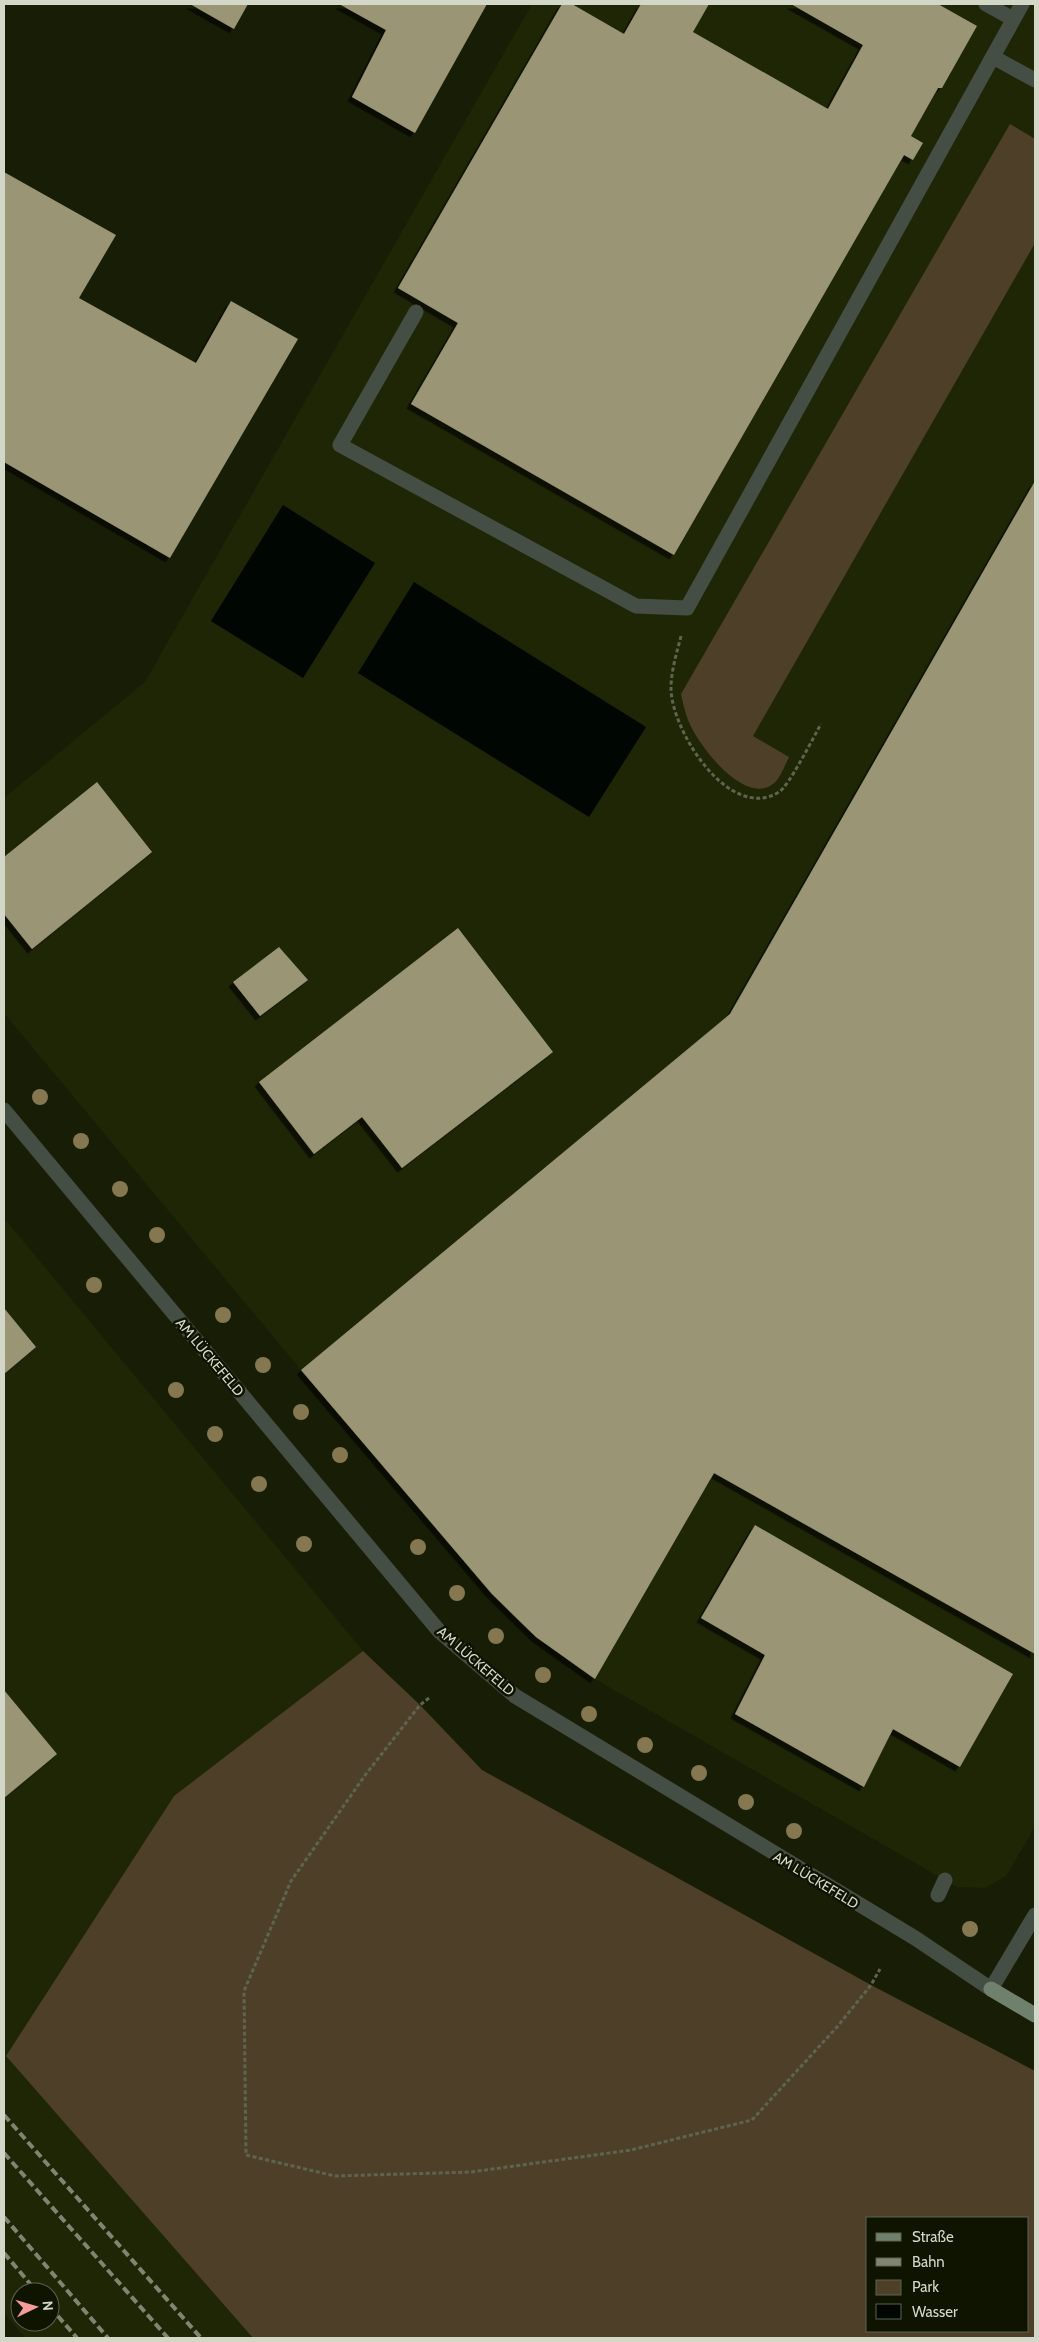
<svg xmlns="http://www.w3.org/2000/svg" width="1039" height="2342" viewBox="0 0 1039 2342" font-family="Cabin,sans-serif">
  <defs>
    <filter id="shadow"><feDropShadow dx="-4.5" dy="4.5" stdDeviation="0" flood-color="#0009"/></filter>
  </defs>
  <rect width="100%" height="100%" fill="#181e06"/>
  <path fill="#1e2606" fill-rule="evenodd" d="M532 4H1035V481L730 1014 301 1370 4 1013V798L145 682Z
    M4 1218 363 1651 174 1796 6 2056 253 2338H25L4 2313ZM20 2292H50V2322H20Z
    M714 1473 1035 1654V1827L1006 1876 985 1888 957 1887 595 1679Z"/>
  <path fill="#4e4028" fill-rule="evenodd" d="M1010 124 1035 139V243L753 736 789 757C785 765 780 779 773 784 744 806 697 744 688 720 685 712 683 703 681 694Z
    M363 1651 420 1705 482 1770 871 1985 1035 2071V2338H253L6 2056 174 1796ZM868 2218H1028V2331H868Z"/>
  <path fill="#000601" d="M283 505 375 563 303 678 211 621Z
    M414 582 646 727 589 817 358 673Z"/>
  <path fill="#999574" filter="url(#shadow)" d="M190 4H248L234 29Z
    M339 4H487L415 133 352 97 386 30Z
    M562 4H572L624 34 641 4H709L693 32 828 109 863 45 791 4H938L977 26 942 88H938L911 136 923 143 913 160 904 155 674 555 411 404 458 323 398 288Z
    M4 172 116 235 79 298 196 363 231 301 298 339 170 558 4 462Z
    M1035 481V1654L714 1473 595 1679 536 1637 492 1594 301 1370 730 1014Z
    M97 782 152 852 32 949 4 914V857Z
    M458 928 553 1052 402 1168 362 1117 314 1154 259 1082Z
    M279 947 308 980 260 1016 233 982Z
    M4 1308 36 1347 4 1374Z
    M755 1525 1013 1674 960 1767 893 1729 864 1787 735 1714 765 1655 701 1618Z
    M4 1690 57 1754 4 1798Z"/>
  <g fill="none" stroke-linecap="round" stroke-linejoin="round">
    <path stroke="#5e644f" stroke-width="3" stroke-dasharray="4 2.5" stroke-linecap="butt" d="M681 636C677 652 671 671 671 688 671 730 729 823 779 792 789 786 814 736 821 724
      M429 1698 420 1705 366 1774 291 1881 244 1991 246 2155 335 2176 471 2172 631 2150 752 2120 837 2027 871 1985 880 1969"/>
    <path stroke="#454e44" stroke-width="15" d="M986 4 1013 19
      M993 57 1035 80
      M416 312 340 445 636 606 687 608 1022 4
      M4 1110 439 1631 515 1696 915 1938 991 1989 1035 1915
      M938 1895 945 1880"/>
    <path stroke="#6f816d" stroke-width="15" d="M991 1989 1035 2015"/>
    <path stroke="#808572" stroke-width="4" stroke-dasharray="8 4" stroke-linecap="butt" d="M4 2115 201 2338
      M4 2153 168 2338
      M4 2217 108 2338
      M4 2253 37 2292
      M50 2307 77 2338"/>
  </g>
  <g fill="#857850">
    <circle cx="40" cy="1097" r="8"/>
    <circle cx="81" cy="1141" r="8"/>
    <circle cx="120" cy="1189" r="8"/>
    <circle cx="157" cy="1235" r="8"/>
    <circle cx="94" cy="1285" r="8"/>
    <circle cx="223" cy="1315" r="8"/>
    <circle cx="263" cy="1365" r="8"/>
    <circle cx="176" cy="1390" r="8"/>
    <circle cx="301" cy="1412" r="8"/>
    <circle cx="215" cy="1434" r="8"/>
    <circle cx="340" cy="1455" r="8"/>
    <circle cx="259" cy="1484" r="8"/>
    <circle cx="304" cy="1544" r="8"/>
    <circle cx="418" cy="1547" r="8"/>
    <circle cx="457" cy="1593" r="8"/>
    <circle cx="496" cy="1636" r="8"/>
    <circle cx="543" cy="1675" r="8"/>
    <circle cx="589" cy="1714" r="8"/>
    <circle cx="645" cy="1745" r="8"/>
    <circle cx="699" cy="1773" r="8"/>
    <circle cx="746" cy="1802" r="8"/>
    <circle cx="794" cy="1831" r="8"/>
    <circle cx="970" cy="1929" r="8"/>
  </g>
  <g text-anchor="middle" stroke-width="5" stroke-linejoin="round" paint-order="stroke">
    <g font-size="14" fill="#d2d7c8" stroke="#0f1400">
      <text transform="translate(210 1357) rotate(50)" y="5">AM LÜCKEFELD</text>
      <text transform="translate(476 1661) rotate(41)" y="5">AM LÜCKEFELD</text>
      <text transform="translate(816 1880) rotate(31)" y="5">AM LÜCKEFELD</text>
    </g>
  </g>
  <rect width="1039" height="2342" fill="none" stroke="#d2d7c8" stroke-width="10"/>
  <rect x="866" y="2217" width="162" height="115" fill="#0f1400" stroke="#5d6250"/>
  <rect x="876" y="2233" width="25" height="8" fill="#6f816d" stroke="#5d6250"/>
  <text x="912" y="2242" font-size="15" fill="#d2d7c8">Straße</text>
  <rect x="876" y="2258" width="25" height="8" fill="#808572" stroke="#5d6250"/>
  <text x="912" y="2267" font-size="15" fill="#d2d7c8">Bahn</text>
  <rect x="876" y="2280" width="25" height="15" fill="#4e4028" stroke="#5d6250"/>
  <text x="912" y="2292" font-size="15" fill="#d2d7c8">Park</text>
  <rect x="876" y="2304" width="25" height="15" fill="#000601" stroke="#5d6250"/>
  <text x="912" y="2317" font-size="15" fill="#d2d7c8">Wasser</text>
  <g transform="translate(35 2307) rotate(85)"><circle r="24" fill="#0f1400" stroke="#5d6250"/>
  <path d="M0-4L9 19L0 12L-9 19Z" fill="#f59b99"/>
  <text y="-8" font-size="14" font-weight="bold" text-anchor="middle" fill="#d2d7c8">N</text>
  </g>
</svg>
